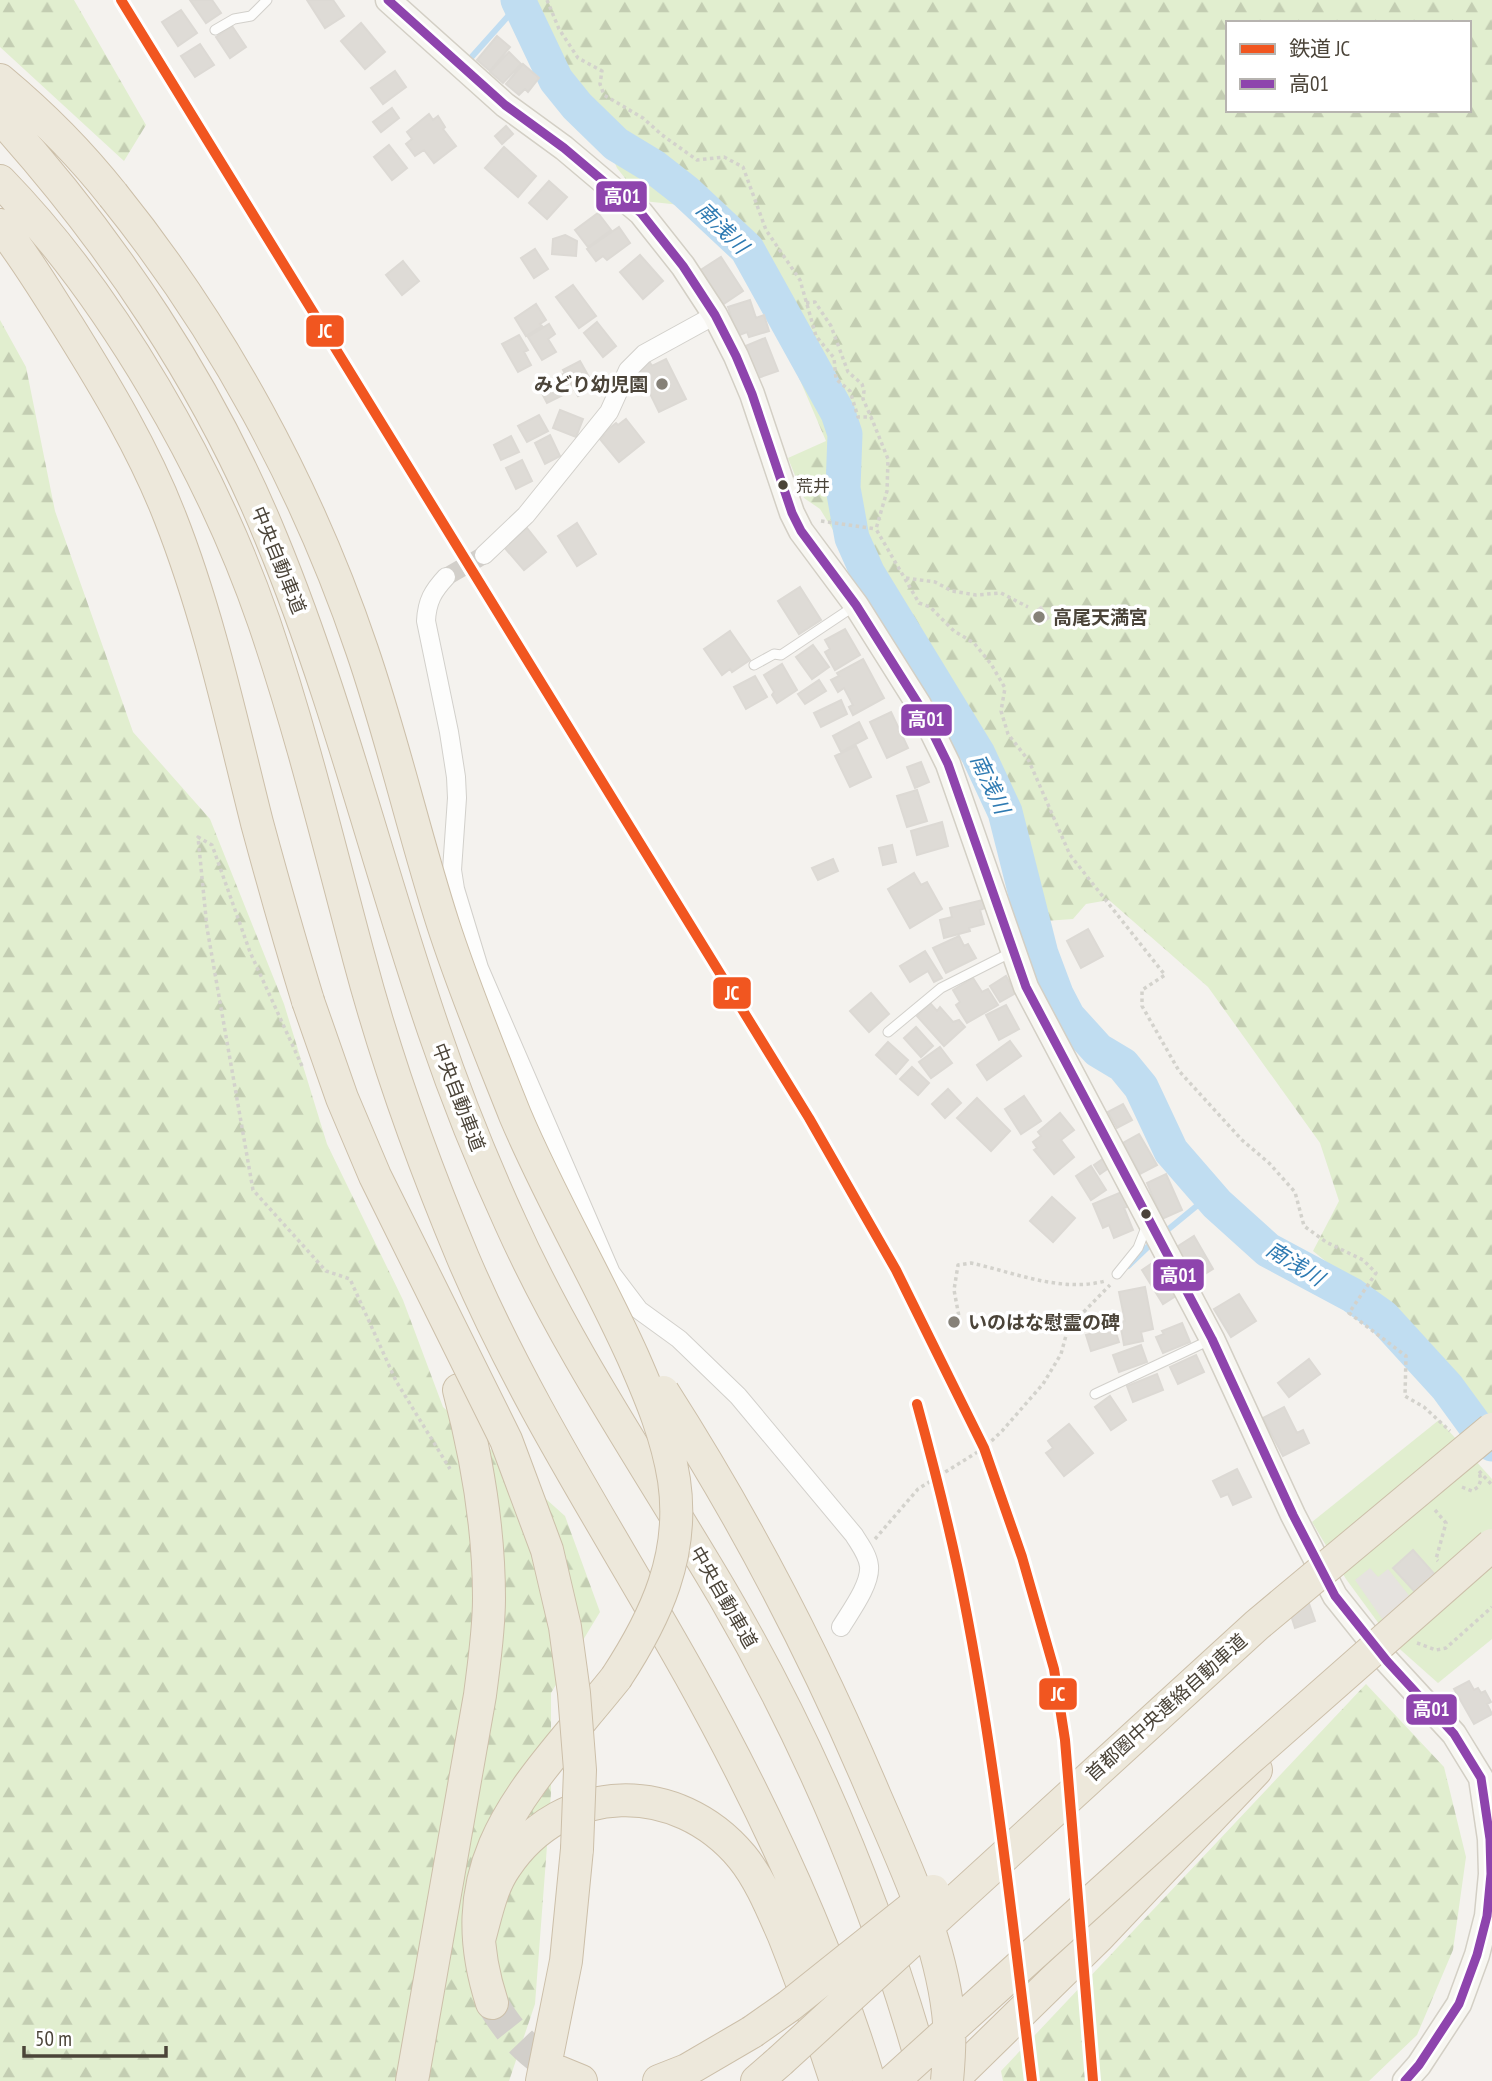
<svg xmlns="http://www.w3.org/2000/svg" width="1492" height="2081" viewBox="0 0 1492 2081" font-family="'PT Sans Narrow','Noto Sans JP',sans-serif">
  <defs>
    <pattern id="forest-firs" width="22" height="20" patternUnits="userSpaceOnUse" patternTransform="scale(1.75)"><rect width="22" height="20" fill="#e1eecf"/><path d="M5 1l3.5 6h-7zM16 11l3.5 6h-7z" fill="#c3cdb2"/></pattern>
  </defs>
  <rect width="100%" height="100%" fill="#f4f2ee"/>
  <path fill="url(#forest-firs)" fill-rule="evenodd" d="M0 0H74L146 125 124 161 0 47Z
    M531 0H1492V1426L1436 1350 1313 1251 1339 1201 1320 1143 1208 987 1109 900 1086 904 1073 919 1045 921 1026 843 820 509 804 498 788 458 826 441 765 298 732 250 690 206 643 201 617 168 592 110 551 53ZM1228 23H1469V110H1228Z
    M0 320 26 367 55 511 133 732 210 819 284 1004 327 1144 403 1300 443 1407 565 1516 600 1612 551 1693V1793L535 2004 509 2081H0Z
    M1366 1684 1444 1767 1466 1857 1453 1950 1417 2035 1369 2081H1003L1001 2071Z"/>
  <path fill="#e1eecf" d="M1439 1420 1492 1479V1639L1438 1683 1393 1643 1346 1579 1312 1522Z"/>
  <path fill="#e6e3df" d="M1370 1568 1378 1577 1388 1569 1411 1598 1385 1623 1355 1580Z"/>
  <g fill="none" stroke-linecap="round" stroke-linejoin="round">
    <path stroke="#c0ddf1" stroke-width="6" d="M471 63 468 61 519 4
      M1165 1232 1210 1195
      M1128 1266 1154 1241"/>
    <path stroke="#c0ddf1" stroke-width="35" d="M518 0 556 80 577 106 616 144 654 167 686 192 747 249 838 413 845 434 843 488 852 538 868 574 978 754 1005 812 1041 954 1056 994 1068 1017 1098 1050 1123 1065 1141 1087 1171 1151 1217 1204 1268 1250 1352 1295 1383 1317 1447 1387 1482 1435 1492 1444"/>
  </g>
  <path fill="#dedbd6" stroke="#dcd9d4" stroke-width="2" d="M190 0H212L221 13 206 23Z
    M307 0H333L344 16 325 28Z
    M181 10 197 33 178 46 162 22Z
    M361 23 385 52 365 69 341 41Z
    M232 26 246 47 230 58 216 37Z
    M497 36 510 47 490 71 477 60Z
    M200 44 214 65 195 77 181 56Z
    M509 52 521 64 503 83 490 72Z
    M523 64 539 78 528 92 525 89 519 95 506 84Z
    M395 71 406 87 383 104 371 88Z
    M392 108 399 118 381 132 373 122Z
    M429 114 433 120 438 116 445 127 443 129 456 146 434 163 424 150 415 156 406 144 412 139 407 132Z
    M506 126 513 134 502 144 495 136Z
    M389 145 407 168 392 180 374 157Z
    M504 147 536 176 518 197 485 168Z
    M549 181 567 197 547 219 529 203Z
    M598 213 611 230 588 247 575 230Z
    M619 227 630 243 607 260 603 256 596 261 587 249Z
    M565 235 577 241 576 256 552 254 553 239Z
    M535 249 548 269 534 278 521 258Z
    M640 255 663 281 643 299 620 272Z
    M721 257 743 291 722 305 699 271Z
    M403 261 419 281 402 295 386 275Z
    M573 285 596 316 579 328 556 297Z
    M750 300 756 318 764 315 769 331 749 337 747 332 737 336 728 307Z
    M536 304 546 320 540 324 542 326 526 336 515 318Z
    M597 322 616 346 603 357 584 333Z
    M549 324 555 334 548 339 556 352 542 360 528 337Z
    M519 335 528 350 524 352 531 365 518 372 502 344Z
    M765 338 778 371 755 379 743 347Z
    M666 359 686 399 659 412 638 369 649 361 652 366Z
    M580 361 594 386 578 396 563 370Z
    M563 374 571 391 547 403 538 386Z
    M560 410 583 419 576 437 553 428Z
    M539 415 548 431 527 442 518 426Z
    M626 419 644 442 619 462 600 439 604 435 602 434 616 423 618 425Z
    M550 435 560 456 545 464 535 443Z
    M511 436 519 452 501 460 494 445Z
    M522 460 532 481 516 489 506 468Z
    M577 523 596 554 577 566 558 536Z
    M527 528 546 552 524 570 504 547Z
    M800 587 821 620 799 634 778 601Z
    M1041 607 1049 618 1039 625 1031 615Z
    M845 629 860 655 835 670 825 652 830 649 825 640Z
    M730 631 750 660 732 672 730 669 722 675 704 649Z
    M813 645 829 667 812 679 796 657Z
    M863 659 884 698 853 715 849 707 853 705 844 688 838 692 831 680 839 676 837 673Z
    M782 664 797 690 777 703 772 695 774 692 764 675Z
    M755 676 767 697 746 709 734 687Z
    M819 680 826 691 805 704 798 694Z
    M841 700 847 714 821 727 814 713Z
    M891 712 908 748 887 758 870 722Z
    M859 722 867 738 841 752 833 736Z
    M856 746 871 777 850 787 835 756Z
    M921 762 929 782 915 788 907 767Z
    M917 790 927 821 907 827 897 796Z
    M942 822 948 846 917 855 911 831Z
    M892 845 896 862 883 865 879 848Z
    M833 859 838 871 818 880 812 868Z
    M914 873 921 885 927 882 942 909 910 928 888 889Z
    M983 900 985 908 980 910 984 924 969 928 970 931 944 938 940 920 952 917 950 908Z
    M1088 929 1103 956 1081 968 1067 941Z
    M959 936 964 946 968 944 976 958 946 973 933 948Z
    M925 951 942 978 934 982 928 971 910 982 900 966Z
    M1006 976 1016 993 1000 1002 990 986Z
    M973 978 982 992 988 989 998 1005 967 1023 956 1005 960 1002 953 990Z
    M871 993 889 1014 869 1032 850 1011Z
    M930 1003 937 1011 940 1007 953 1022 959 1020 965 1027 944 1046 917 1016Z
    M1006 1005 1019 1029 999 1040 986 1015Z
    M916 1027 933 1046 921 1057 904 1038Z
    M1010 1041 1021 1056 987 1080 977 1065Z
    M888 1042 908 1060 896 1074 876 1055Z
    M940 1047 952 1063 931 1078 919 1062Z
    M912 1067 929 1083 918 1095 900 1079Z
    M948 1089 961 1103 945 1118 932 1104Z
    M1024 1096 1041 1121 1021 1134 1005 1109Z
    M977 1098 1010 1131 991 1151 957 1118Z
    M1123 1104 1132 1120 1117 1128 1108 1112Z
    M1060 1113 1074 1130 1061 1140 1074 1157 1054 1174 1034 1150 1037 1148 1033 1142 1041 1136 1038 1132Z
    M1139 1134 1157 1165 1140 1174 1123 1143Z
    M1107 1156 1113 1165 1100 1174 1094 1165Z
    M1091 1166 1106 1190 1091 1200 1076 1176Z
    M1166 1174 1182 1210 1162 1219 1147 1183Z
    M1124 1191 1130 1206 1124 1208 1133 1230 1114 1238 1109 1225 1103 1228 1093 1204Z
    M1052 1197 1075 1218 1053 1242 1030 1221Z
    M1194 1236 1213 1269 1193 1281 1175 1248Z
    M1157 1260 1179 1294 1163 1304 1142 1270Z
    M1145 1287 1153 1329 1141 1332 1143 1341 1124 1345 1120 1322 1125 1321 1119 1292Z
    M1239 1294 1256 1321 1231 1337 1214 1309Z
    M1112 1321 1119 1342 1091 1351 1086 1335 1097 1332 1095 1326Z
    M1182 1323 1190 1342 1163 1353 1156 1337 1164 1334 1162 1331Z
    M1141 1345 1147 1362 1119 1372 1113 1355Z
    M1196 1355 1204 1372 1178 1384 1170 1367Z
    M1309 1359 1320 1374 1289 1397 1278 1383Z
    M1157 1374 1163 1390 1133 1402 1127 1386Z
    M1110 1396 1126 1420 1111 1430 1095 1407Z
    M1284 1407 1297 1433 1303 1430 1309 1443 1283 1456 1263 1418Z
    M1069 1424 1093 1453 1064 1476 1046 1453 1053 1448 1048 1441Z
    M1237 1469 1251 1497 1233 1505 1228 1494 1221 1497 1213 1481Z
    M1413 1550 1436 1576 1416 1593 1393 1568Z
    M1305 1592 1315 1621 1295 1628 1286 1599Z
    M1469 1681 1474 1690 1478 1688 1481 1693 1485 1691 1491 1702 1487 1704 1492 1714 1474 1724 1454 1689Z"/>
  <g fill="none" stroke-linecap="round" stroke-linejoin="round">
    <path stroke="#d2cfca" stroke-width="18" stroke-dasharray="18 9" stroke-linecap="butt" d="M446 577 484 555"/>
    <path stroke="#d2cfca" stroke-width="32" stroke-dasharray="32 16" stroke-linecap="butt" d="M492 2003C513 2037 526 2050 559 2072"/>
    <g stroke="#d2d0cb" stroke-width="11">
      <path id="service" d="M215 30 234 19 251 16 267 0
        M754 665 774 654 781 655 853 607
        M888 1032 941 988 1012 952
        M1117 1274 1138 1248 1147 1225
        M1095 1394 1210 1340"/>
    </g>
    <g stroke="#d2d0cb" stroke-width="20">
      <path id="minor" d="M484 555 526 515 609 412 628 370 644 354 715 315
        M446 577C433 591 427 601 426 621L449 732 456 777 457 798 452 870 455 889 479 968 611 1273 639 1310 679 1339 738 1396 854 1535C860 1545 868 1555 869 1566 871 1584 850 1612 841 1627"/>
    </g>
    <g stroke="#d3cfc5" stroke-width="27">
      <path id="secondary" d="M388 0 505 105 564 148 641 213 683 266 715 315 736 356 752 394 792 513 801 531 856 605 919 705 948 764 1026 987 1212 1339 1293 1515 1335 1596 1387 1661 1454 1734 1481 1778 1490 1839 1491 1874 1487 1916 1477 1955 1459 2004 1419 2065 1405 2081"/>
    </g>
    <g stroke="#ccbfa9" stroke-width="34">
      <path id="motorway" d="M0 80C42 115 79 152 113 195
        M0 117C112 241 209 385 272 540 338 700 378 868 434 1031 456 1096 482 1161 511 1224 570 1355 652 1473 724 1596 812 1747 881 1912 927 2081
        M0 181C112 296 212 471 264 622 302 733 329 846 359 958 386 1060 422 1160 463 1258 525 1404 613 1537 690 1675 762 1804 826 1939 869 2081
        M0 225C25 256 46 292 68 326 106 387 144 450 170 517 209 616 231 720 257 823 273 882 290 942 308 1001
        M479 1940C486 1915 491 1887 506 1866 563 1781 677 1779 742 1857 760 1879 772 1909 784 1936 803 1984 820 2032 836 2081
        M492 2003C444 1856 532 1783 616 1678
        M559 2072 581 2081
        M412 2081 480 1695C484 1663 489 1631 489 1598 489 1528 477 1458 459 1390
        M542 2081 566 1961 577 1849
        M659 2081 687 2070 752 2032
        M757 2081 780 2061
        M951 2081 1099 1936 1256 1770"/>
    </g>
    <path stroke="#d3d2cc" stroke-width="3.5" stroke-dasharray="3.5 3.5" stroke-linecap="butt" d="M547 0 559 29 578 58 602 71 600 84 604 95 643 118 662 135 697 160 724 157 743 167 766 230 800 280 816 336 834 358 836 379 850 391 858 417H871L888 459 887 491 876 529 919 603 930 607 954 631 974 643 991 664 1005 688 1001 711 1008 734 1029 761 1070 855 1165 975 1142 990V1006L1179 1071 1242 1140 1269 1163 1295 1192 1304 1226 1326 1242 1363 1260 1376 1273 1349 1313 1406 1356 1405 1396 1424 1407 1450 1431
      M806 303 815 302 831 326 848 372 862 384 864 391 863 399 871 417
      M821 521 876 529
      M906 578 935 582 952 591 976 595 1001 593 1028 607
      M302 1066 250 952 212 845 198 837 207 928 253 1190 326 1271 350 1279 396 1381 450 1469
      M960 1322 954 1290 958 1265 971 1263C1013 1272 1061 1293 1105 1281
      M1479 1471 1492 1485
      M1462 1487 1472 1491 1478 1487 1481 1480 1479 1472
      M1435 1510 1446 1523 1436 1559 1438 1561
      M875 1539 918 1489 984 1448 1002 1431 1043 1384 1061 1354 1068 1328 1110 1285
      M1417 1643 1436 1650 1446 1648 1492 1607"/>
    <use href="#service" stroke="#fdfdfc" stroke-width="9"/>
    <use href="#minor" stroke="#fdfdfc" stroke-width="18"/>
    <use href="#secondary" stroke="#f7f6f1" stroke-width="24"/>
    <use href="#motorway" stroke="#ede8db" stroke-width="32"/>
    <g stroke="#ccbfa9" stroke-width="34" stroke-linecap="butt">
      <path id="motorway-bridge" d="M113 195C221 329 307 487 362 650 393 740 414 834 443 924 464 989 490 1052 515 1115 550 1198 596 1275 633 1357 651 1398 667 1436 674 1480 685 1555 656 1617 616 1678
        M308 1001 342 1098 375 1176 506 1440 547 1550 565 1627 574 1693 580 1770 577 1849
        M663 1392C745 1520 816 1656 875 1796 905 1865 939 1937 948 2012 951 2034 949 2059 947 2081
        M752 2032 789 2006 933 1891
        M780 2061 1257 1625 1492 1429
        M893 2081 1248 1760 1492 1545"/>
    </g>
    <use href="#motorway-bridge" stroke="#ede8db" stroke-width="32"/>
    <g stroke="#fff" stroke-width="14">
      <path id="bus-1" d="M388 0 505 105 564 148 641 213 683 266 715 315 736 356 752 394 792 513 801 531 856 605 919 705 948 764 1026 987 1212 1339 1293 1515 1335 1596 1387 1661 1454 1734 1481 1778 1490 1839 1491 1874 1487 1916 1477 1955 1459 2004 1419 2065 1405 2081"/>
    </g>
    <use href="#bus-1" stroke="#8e44ad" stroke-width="9"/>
    <g stroke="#fff" stroke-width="16">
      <path id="rail-1" d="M121 0 809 1118 896 1270 984 1448 1022 1557 1054 1669 1065 1740 1093 2081
        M917 1404C932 1459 946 1514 958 1570 993 1738 1011 1910 1032 2081"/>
    </g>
    <use href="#rail-1" stroke="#f15620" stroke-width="10"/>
  </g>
  <g fill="#868178" stroke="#fff" stroke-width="2.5">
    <circle cx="662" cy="384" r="7"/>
    <circle cx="1039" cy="617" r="7"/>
    <circle cx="954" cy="1322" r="7"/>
  </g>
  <g fill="#4b4439" stroke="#fff" stroke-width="2.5">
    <circle cx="783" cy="485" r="6"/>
    <circle cx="1146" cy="1214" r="6"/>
  </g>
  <g text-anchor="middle" stroke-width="7" stroke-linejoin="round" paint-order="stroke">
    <g font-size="17" fill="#4b4439" stroke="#fff" text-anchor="start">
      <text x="796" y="492">荒井</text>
    </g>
    <g font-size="19" font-weight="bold" fill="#4b4439" stroke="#fff" text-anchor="start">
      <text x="648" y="391" text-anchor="end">みどり幼児園</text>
      <text x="1053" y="624">高尾天満宮</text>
      <text x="968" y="1329">いのはな慰霊の碑</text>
    </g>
    <g font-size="19" fill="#4b4439" stroke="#fff">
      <text transform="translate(279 560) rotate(68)" y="7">中央自動車道</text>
      <text transform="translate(459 1097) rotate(69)" y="7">中央自動車道</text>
      <text transform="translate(724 1597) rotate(60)" y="7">中央自動車道</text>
      <text transform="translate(1166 1707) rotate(-42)" y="7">首都圏中央連絡自動車道</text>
    </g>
    <g font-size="21" font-style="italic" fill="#2e7ab2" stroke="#fff">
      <text transform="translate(722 228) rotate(45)" y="7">南浅川</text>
      <text transform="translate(990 784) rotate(65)" y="7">南浅川</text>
      <text transform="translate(1295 1264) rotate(32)" y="7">南浅川</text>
    </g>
  </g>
  <g stroke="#fff" stroke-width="2.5">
    <rect x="595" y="180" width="53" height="33" rx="7" fill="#8e44ad"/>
    <rect x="305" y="314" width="40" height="34" rx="7" fill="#f15620"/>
    <rect x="900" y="703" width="53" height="34" rx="7" fill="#8e44ad"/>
    <rect x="712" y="976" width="40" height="34" rx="7" fill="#f15620"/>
    <rect x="1152" y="1258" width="53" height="34" rx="7" fill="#8e44ad"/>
    <rect x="1038" y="1677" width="40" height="34" rx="7" fill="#f15620"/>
    <rect x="1405" y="1693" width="53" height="33" rx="7" fill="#8e44ad"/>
  </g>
  <g font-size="19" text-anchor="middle" font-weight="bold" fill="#fff">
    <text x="622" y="203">高01</text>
    <text x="325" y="338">JC</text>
    <text x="926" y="726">高01</text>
    <text x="732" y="1000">JC</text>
    <text x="1178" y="1282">高01</text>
    <text x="1058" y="1701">JC</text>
    <text x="1431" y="1716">高01</text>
  </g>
  <rect x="1226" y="21" width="245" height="91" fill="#ffffff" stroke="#b7b4b0" stroke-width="2"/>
  <rect x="1240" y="44" width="35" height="10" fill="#f15620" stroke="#b7b4b0" stroke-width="2"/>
  <text x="1289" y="56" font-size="21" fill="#4b4439">鉄道 JC</text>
  <rect x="1240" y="79" width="35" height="10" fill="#8e44ad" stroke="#b7b4b0" stroke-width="2"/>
  <text x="1289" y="91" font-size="21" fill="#4b4439">高01</text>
  <path d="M24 2046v10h142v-10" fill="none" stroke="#4b4439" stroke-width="3.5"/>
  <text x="35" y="2046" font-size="21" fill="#4b4439" stroke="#ffffff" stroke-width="5" paint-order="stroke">50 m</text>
</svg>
